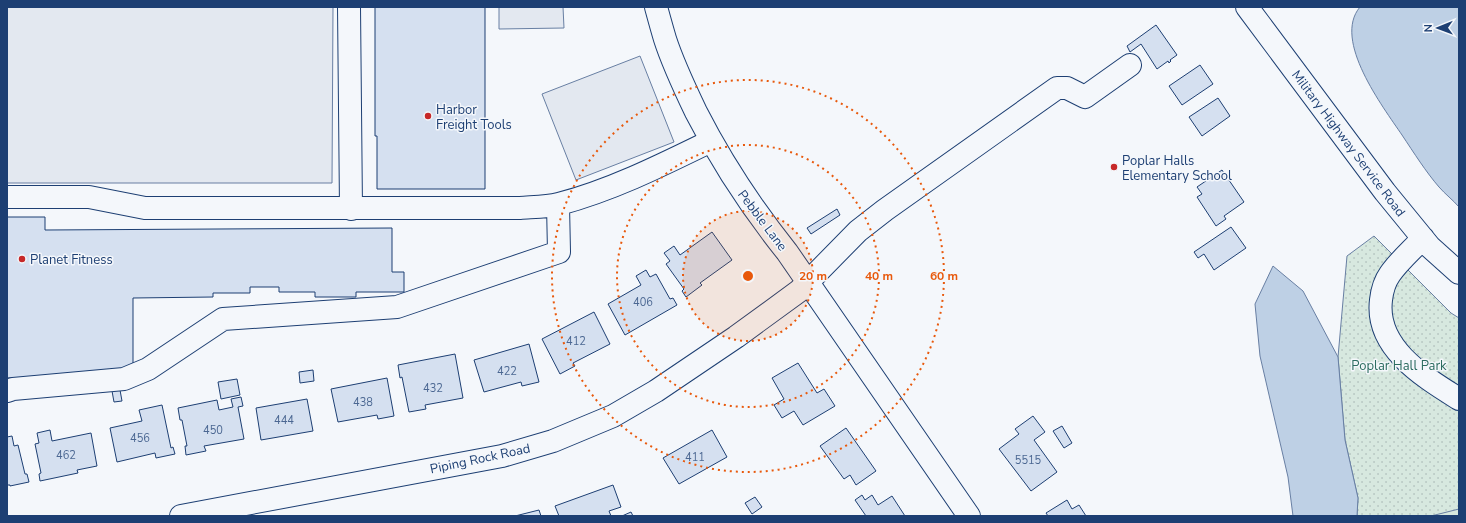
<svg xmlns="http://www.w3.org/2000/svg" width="1466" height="523" viewBox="0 0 1466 523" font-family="'Nunito Sans',sans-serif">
  <defs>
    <pattern id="park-dots" width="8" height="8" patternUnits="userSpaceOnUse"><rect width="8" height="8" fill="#d7e8df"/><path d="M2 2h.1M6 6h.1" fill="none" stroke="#b8c8c3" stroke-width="1.8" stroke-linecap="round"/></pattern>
  </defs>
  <rect width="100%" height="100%" fill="#f4f7fb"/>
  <path fill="url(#park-dots)" stroke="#687fa3" d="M1374 236 1451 313 1459 318V516H1357L1358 498 1345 440 1338 357 1347 256Z"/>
  <path fill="#d7e8df" stroke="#687fa3" d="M1459 509V516H1431Z"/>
  <path fill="#e3e8f0" stroke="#687fa3" d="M7 7H333L332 183H7Z
    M499 7H563L564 28 499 29Z
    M640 56 674 142 576 180 542 94Z"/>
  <path fill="#bed0e5" stroke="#687fa3" d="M1360 7H1459V207C1453 200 1445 194 1439 187 1426 172 1414 153 1402 135 1383 107 1332 40 1360 7Z
    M1273 266 1303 291 1338 357 1345 440 1358 498 1357 516H1293L1288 477 1260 356 1255 304Z"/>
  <path fill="#d5e0f0" stroke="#1d3f73" d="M375 7H485V189H377V136H375Z
    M1156 25 1177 55 1170 60 1171 61 1169 63 1168 61 1157 69 1141 44 1130 52 1127 46Z
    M1200 65 1213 84 1182 105 1169 86Z
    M1218 98 1230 116 1202 136 1189 117Z
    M1222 170 1244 202 1224 216 1226 219 1216 226 1197 197 1202 194 1197 187Z
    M837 209 840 215 811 234 807 228Z
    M7 217H45V230L392 228V272H404V292H356V297H315V292H279V287H250V293H213V297L133 298V369L83 378H7Z
    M1231 227 1246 248 1214 270 1204 254 1198 258 1194 252Z
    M712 232 732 260 700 283 702 285 686 297 682 291 684 289 666 264 670 261 664 253 674 246 680 255Z
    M646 270 650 277 656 274 670 299 673 298 677 305 625 335 608 304 641 285 636 276Z
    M594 312 610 344 573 363 575 366 560 374 542 339Z
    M529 344 539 382 522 386 521 382 484 392 474 360Z
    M455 354 463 398 425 405 426 409 409 412 402 377 400 378 398 365Z
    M798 363 817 393 824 389 835 406 803 425 794 411 782 418 774 405 784 399 772 378Z
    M313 370 314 381 300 383 299 372Z
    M387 378 394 416 378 419 377 415 338 422 331 389Z
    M237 379 240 395 221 399 218 382Z
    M120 390 122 401 114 402 112 391Z
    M241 397 243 406 238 407 244 439 204 446 206 451 186 455 185 446H187L182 420H180L178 408 217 400 219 410 233 407 231 399Z
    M307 399 313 431 261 440 256 408Z
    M162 405 171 448 173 447 175 454 156 458 155 453 117 462 110 428 142 421 139 410Z
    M1033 416 1045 432 1034 440 1057 472 1031 491 999 449 1019 434 1015 429Z
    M1062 426 1072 443 1064 448 1053 431Z
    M846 428 876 471 856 485 850 475 844 479 820 446Z
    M50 430 52 441 91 433 97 466 77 470 78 473 40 481 39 474 41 473 35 444 39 443 37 433Z
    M712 430 727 457 679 484 663 458Z
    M12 436 14 446 18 445 25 474H27L29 482 10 486V485H7V437Z
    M613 485 621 507 609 511 611 516H559L555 506Z
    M862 495 865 500 872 495 878 505 892 496 905 516H866L855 500Z
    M755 497 762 507 752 514 745 503Z
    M1067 500 1072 509 1079 505 1086 516H1048L1046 513Z
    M539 510 541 516H515Z
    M631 512 633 516H622Z"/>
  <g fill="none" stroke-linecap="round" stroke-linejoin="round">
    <g stroke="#1d3f73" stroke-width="24">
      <path id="minor" d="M349 7 351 209
        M656 7C659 18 662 29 665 39 673 64 685 89 696 112 722 163 751 207 787 252L969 516
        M1247 7 1385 192 1430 247 1459 273
        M7 197H89L145 208H520C532 207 547 207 559 204 612 190 662 165 711 141
        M1423 238C1412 250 1399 261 1390 274 1385 281 1382 291 1381 300 1375 348 1424 377 1459 399
        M7 391 13 389 124 379 148 369 223 319 397 307 559 252 558 205
        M181 516 502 456 553 441 613 416 656 391 736 337 799 291 858 231 885 210 1057 88H1067L1085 97 1130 65"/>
    </g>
    <use href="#minor" stroke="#f4f7fb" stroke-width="22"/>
  </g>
  <circle cx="748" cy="276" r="65" fill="#e8590c" fill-opacity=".12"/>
  <g fill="none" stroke="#e8590c" stroke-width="2" stroke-dasharray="2 4">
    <circle cx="748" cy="276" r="65"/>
    <circle cx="748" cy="276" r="131"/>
    <circle cx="748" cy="276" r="196"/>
  </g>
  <g fill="#c62828" stroke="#f4f7fb" stroke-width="1.5">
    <circle cx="428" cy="116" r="4"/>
    <circle cx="1114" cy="167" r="4"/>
    <circle cx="22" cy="259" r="4"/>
  </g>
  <g text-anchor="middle" stroke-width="3" stroke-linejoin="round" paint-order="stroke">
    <g font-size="11" fill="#4b6792">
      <text x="643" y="306">406</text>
      <text x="576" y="345">412</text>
      <text x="507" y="375">422</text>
      <text x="433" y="392">432</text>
      <text x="363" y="406">438</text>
      <text x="284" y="424">444</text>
      <text x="213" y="434">450</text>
      <text x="140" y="442">456</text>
      <text x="66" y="459">462</text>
      <text x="695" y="461">411</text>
      <text x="1028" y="464">5515</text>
    </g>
    <g font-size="13" fill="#1d3f73" stroke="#f4f7fb" text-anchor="start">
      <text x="436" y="114">Harbor<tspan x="436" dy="15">Freight Tools</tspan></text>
      <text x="1122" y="165">Poplar Halls<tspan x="1122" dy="15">Elementary School</tspan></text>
      <text x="30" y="264">Planet Fitness</text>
    </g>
    <g font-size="13" fill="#1d3f73" stroke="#f4f7fb">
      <text transform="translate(1349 143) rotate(53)" y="5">Military Highway Service Road</text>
      <text transform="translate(763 220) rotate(53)" y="5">Pebble Lane</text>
      <text transform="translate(480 458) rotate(-12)" y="5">Piping Rock Road</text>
    </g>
    <g font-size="13" fill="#2c6c60" stroke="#f4f7fb">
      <text x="1399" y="370">Poplar Hall Park</text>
    </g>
  </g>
  <circle cx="748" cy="276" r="6" fill="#e8590c" stroke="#f4f7fb" stroke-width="2"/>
  <g font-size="12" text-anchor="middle" font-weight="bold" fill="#e8590c" stroke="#f4f7fb" stroke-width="3" stroke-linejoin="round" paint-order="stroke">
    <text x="813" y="280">20 m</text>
    <text x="879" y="280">40 m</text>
    <text x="944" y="280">60 m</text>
  </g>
  <rect width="1466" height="523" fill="none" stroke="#1d3f73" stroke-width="16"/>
  <g transform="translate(1438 28) rotate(269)" stroke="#f4f7fb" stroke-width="3" paint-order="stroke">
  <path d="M0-3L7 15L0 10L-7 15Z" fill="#1d3f73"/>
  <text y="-6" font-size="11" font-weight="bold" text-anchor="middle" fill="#1d3f73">N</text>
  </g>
</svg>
